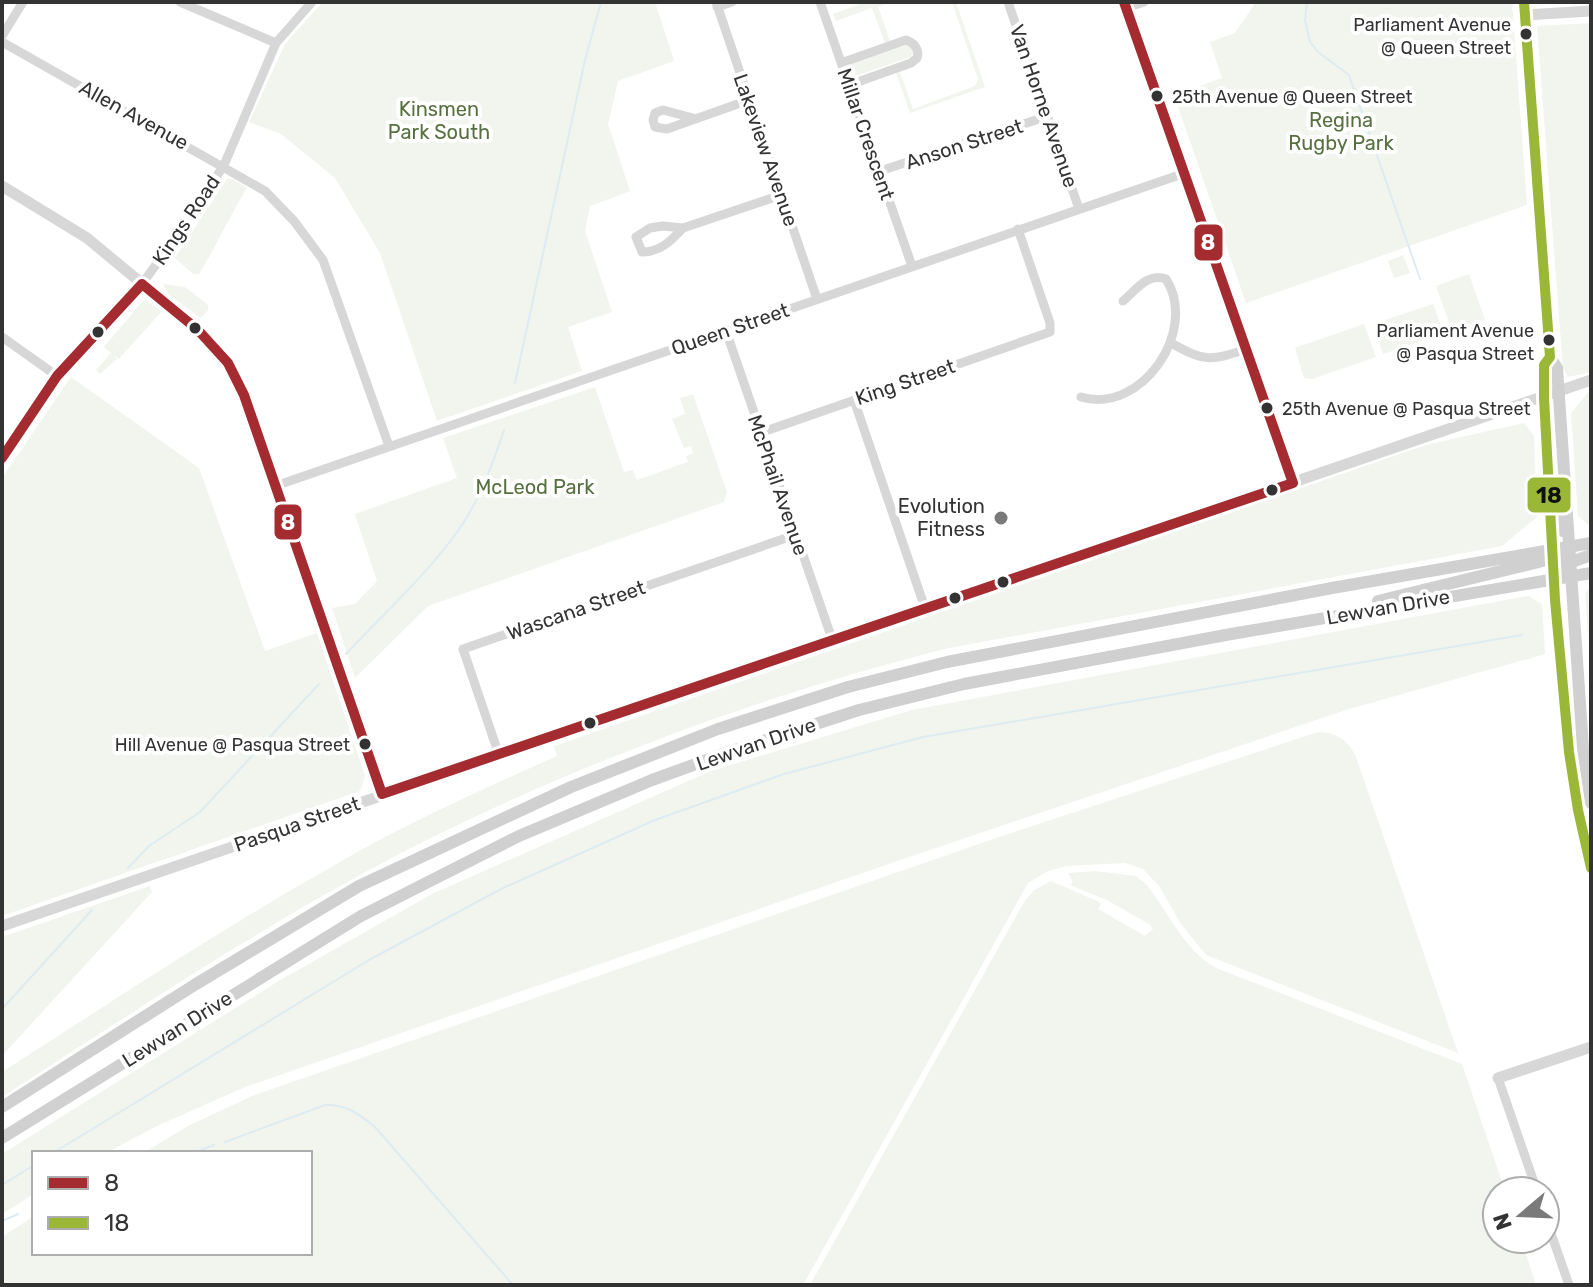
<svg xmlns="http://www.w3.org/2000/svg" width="1593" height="1287" viewBox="0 0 1593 1287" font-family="Rubik,sans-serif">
  <rect width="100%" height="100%" fill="#fff"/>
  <path fill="#f1f5ed" d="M323 2H655L674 61 618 81 608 124 630 191 590 206 585 231 612 312 568 327 582 371 437 421 380 253 335 178 281 134 249 122 285 44Z
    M865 2H890L878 7 890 41 885 43 872 8 836 21 833 14Z
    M952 2H956L985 87 910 113 896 73 900 72 913 109 975 86 978 79Z
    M1256 2H1512L1527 205 1246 303 1174 95 1222 78 1210 42 1235 33Z
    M1591 23V372L1568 377 1563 369 1537 26Z
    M907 45 912 48 914 53 910 57 856 76 851 64Z
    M227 179H233L247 188C229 217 217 245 199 274H193L175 258Z
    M1403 255 1410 273 1394 278 1388 261Z
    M1469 274 1485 320 1452 331 1436 286Z
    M163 284 185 287 208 305V310L201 318 169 295Z
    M146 300 162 311 119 359 112 354 117 359 100 374 96 370 111 353 104 347 141 303Z
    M1433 304 1444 334 1383 354 1373 324Z
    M1364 324 1376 357 1312 379 1304 378 1295 348Z
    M71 377 199 468 265 651 317 633 365 776 360 791 2 916V478Z
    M595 387 624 472 633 470 637 480 688 462 686 456 693 453 691 446 684 448 672 419 685 414 680 398 693 394 727 492 724 502 428 606 355 678 332 608 355 604 377 581 355 514 457 478 443 438Z
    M1591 389V527L1578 516 1571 413Z
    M1524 423 1534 436 1537 517 1502 546 944 649C772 693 603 754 443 832 289 907 146 1004 2 1097V1072C111 1002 220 930 333 866 405 824 481 790 557 756L554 746 1426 445Z
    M1591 587V661H1590L1585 593Z
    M1528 596 1542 604 1545 654 1349 709 903 859 245 1087 157 1126 106 1153H34V1194L2 1214V1154L277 982 432 894 711 771 912 710Z
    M1318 732C1336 733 1345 738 1355 754L1458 1053 1206 955 1181 924 1159 886 1143 869 1125 863 1066 866 1048 871 1028 883 803 1285H2V1237L34 1216V1253H310V1153H143L188 1126 252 1096 1002 836Z
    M1095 871 1136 876 1146 884C1169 913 1183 949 1216 968L1462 1064 1505 1191H1497V1239H1521L1536 1285H810L1024 902 1034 890 1051 881 1097 901 1101 904 1098 909 1145 936 1153 929 1149 924 1107 900 1070 885 1073 882 1068 873Z
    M150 886 152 892 2 1056V937Z"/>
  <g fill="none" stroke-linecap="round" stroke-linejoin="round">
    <path stroke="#ddebf3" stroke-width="2" d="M1307 2 1305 20 1310 42 1318 52 1349 75 1420 279
      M515 383 585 60 601 2
      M346 654C385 612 430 572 462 525 481 496 493 463 504 430
      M128 868 149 846 200 812 319 684
      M2 1009 92 910
      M225 1142 325 1105C346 1104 359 1114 375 1127L513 1285
      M53 1153 369 960 501 889 655 820 784 774 923 737 1522 635
      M193 1153 214 1145
      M2 1185 34 1165
      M32 1217 34 1216
      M2 1221 18 1214"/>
    <path stroke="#d7d7d7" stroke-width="9" d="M180 2 276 43
      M716 2 817 299
      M820 2 912 266
      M1008 2 1079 209
      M717 7 732 2
      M1126 8 1144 2
      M2 36 23 2
      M2 42 265 191 294 221 323 260 389 446
      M841 63 906 40C914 43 920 49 917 58L911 63 849 85
      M693 118 663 110 655 113 653 120 655 127 667 129 749 100
      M880 171 1048 116
      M683 228C671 241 660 252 642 252L636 237 650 228 663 226 683 228 781 195
      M142 284 189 219 224 165 276 43 312 2
      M726 331 832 639
      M2 337 57 376
      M1171 343C1205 362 1210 361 1247 349
      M1081 397C1141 415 1199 331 1166 279 1148 272 1136 290 1123 301
      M854 400 925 608
      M760 433 1050 332V323L1018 229
      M275 486 1185 173
      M499 755 463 649 795 535
      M1498 1078 1537 1191
      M1545 1216 1569 1285"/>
    <path stroke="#d7d7d7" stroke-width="11" d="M1124 2 1293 483
      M1525 15 1591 11
      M2 186 87 238 198 330 228 363 244 395 382 794
      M2 458 57 376 142 284
      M2 926 1591 380
      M1498 1078 1591 1047"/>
    <path stroke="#d0d0d0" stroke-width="12" d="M1524 2 1550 357 1557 368 1583 748 1591 803
      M1550 357 1544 365C1544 454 1550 544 1558 633 1565 713 1570 791 1591 868
      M1554 482 1562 531
      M1553 580 1563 565 1591 555
      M1378 601 1559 557
      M2 1107 196 984 359 886 571 787 718 729 848 687 947 662 1332 588 1591 543
      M2 1138 361 916 519 836 652 780 726 753 859 710 964 684 1231 634 1591 573"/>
    <g stroke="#fff" stroke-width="16">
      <path id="bus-1" d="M1124 2 1293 483
        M142 284 198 330 228 363 244 395 382 794
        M2 458 57 376 142 284
        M382 794 1293 483"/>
    </g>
    <g stroke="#fff" stroke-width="16">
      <path id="bus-2" d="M1524 2 1550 357 1544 365V398L1555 600 1569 752 1578 810 1591 868"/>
    </g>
    <use href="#bus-1" stroke="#a42c31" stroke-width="10"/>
    <use href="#bus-2" stroke="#9ab738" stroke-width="10"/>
  </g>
  <g fill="#333" stroke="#fff" stroke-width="3">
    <circle cx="1526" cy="34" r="7"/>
    <circle cx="1157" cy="96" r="7"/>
    <circle cx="195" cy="328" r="7"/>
    <circle cx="98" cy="332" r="7"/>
    <circle cx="1549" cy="340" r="7"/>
    <circle cx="1267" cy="408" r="7"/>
    <circle cx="1272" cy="490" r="7"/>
    <circle cx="1003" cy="582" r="7"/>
    <circle cx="955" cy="598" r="7"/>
    <circle cx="590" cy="723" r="7"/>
    <circle cx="365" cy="744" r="7"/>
  </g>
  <circle fill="#7a7a7a" stroke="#fff" stroke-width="3" cx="1001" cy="518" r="8"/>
  <g text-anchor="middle" stroke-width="8" stroke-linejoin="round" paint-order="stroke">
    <g font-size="18" fill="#333" stroke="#fff" text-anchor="end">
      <text x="1511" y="31">Parliament Avenue<tspan x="1511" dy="23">@ Queen Street</tspan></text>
      <text x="1172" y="103" text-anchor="start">25th Avenue @ Queen Street</text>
      <text x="1534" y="337">Parliament Avenue<tspan x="1534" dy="23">@ Pasqua Street</tspan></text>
      <text x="1282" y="415" text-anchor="start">25th Avenue @ Pasqua Street</text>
      <text x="350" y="751">Hill Avenue @ Pasqua Street</text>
    </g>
    <g font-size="20" fill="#333" stroke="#fff">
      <text transform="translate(1044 106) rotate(71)" y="7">Van Horne Avenue</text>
      <text transform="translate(134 115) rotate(29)" y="7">Allen Avenue</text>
      <text transform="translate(866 134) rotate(71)" y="7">Millar Crescent</text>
      <text transform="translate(964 144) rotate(-18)" y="7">Anson Street</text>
      <text transform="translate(766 150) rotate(71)" y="7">Lakeview Avenue</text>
      <text transform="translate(186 220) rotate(-56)" y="7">Kings Road</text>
      <text transform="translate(730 329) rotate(-19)" y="7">Queen Street</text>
      <text transform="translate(905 382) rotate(-19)" y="7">King Street</text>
      <text transform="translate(778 485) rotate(71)" y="7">McPhail Avenue</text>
      <text transform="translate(1388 607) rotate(-10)" y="7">Lewvan Drive</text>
      <text transform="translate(576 610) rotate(-19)" y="7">Wascana Street</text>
      <text transform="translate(756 744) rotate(-19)" y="7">Lewvan Drive</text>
      <text transform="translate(297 824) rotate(-19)" y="7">Pasqua Street</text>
      <text transform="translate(177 1029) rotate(-32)" y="7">Lewvan Drive</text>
    </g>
    <g font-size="20" fill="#56703f" stroke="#fff">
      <text x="439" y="116">Kinsmen<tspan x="439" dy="23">Park South</tspan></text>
      <text x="1341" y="127">Regina<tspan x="1341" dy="23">Rugby Park</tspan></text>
      <text x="535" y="494">McLeod Park</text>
    </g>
    <g font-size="20" fill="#333" stroke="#fff" text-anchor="end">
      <text x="985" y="513">Evolution<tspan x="985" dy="23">Fitness</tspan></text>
    </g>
  </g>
  <g stroke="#fff" stroke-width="3">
    <rect x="1193" y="223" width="31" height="39" rx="8" fill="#a42c31"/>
    <rect x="1526" y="476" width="46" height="38" rx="8" fill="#9ab738"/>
    <rect x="273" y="503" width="30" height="38" rx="8" fill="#a42c31"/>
  </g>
  <g font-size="22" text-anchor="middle" font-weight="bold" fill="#fff">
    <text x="1208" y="250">8</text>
    <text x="288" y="530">8</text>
  </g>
  <g font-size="22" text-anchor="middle" font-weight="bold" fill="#111">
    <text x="1549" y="503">18</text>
  </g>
  <rect width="1593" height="1287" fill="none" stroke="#333333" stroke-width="8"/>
  <rect x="32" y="1151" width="280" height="104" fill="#ffffff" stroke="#adadad" stroke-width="2"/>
  <rect x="48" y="1177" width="40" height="12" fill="#a42c31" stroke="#adadad" stroke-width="2"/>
  <text x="104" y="1191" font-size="24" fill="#333333">8</text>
  <rect x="48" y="1217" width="40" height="12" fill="#9ab738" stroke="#adadad" stroke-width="2"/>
  <text x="104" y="1231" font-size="24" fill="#333333">18</text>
  <g transform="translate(1521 1215) rotate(251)"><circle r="38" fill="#ffffff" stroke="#adadad" stroke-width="2"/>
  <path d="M0-6L14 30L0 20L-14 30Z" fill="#7a7a7a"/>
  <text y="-12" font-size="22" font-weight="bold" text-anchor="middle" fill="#333333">N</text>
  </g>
</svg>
